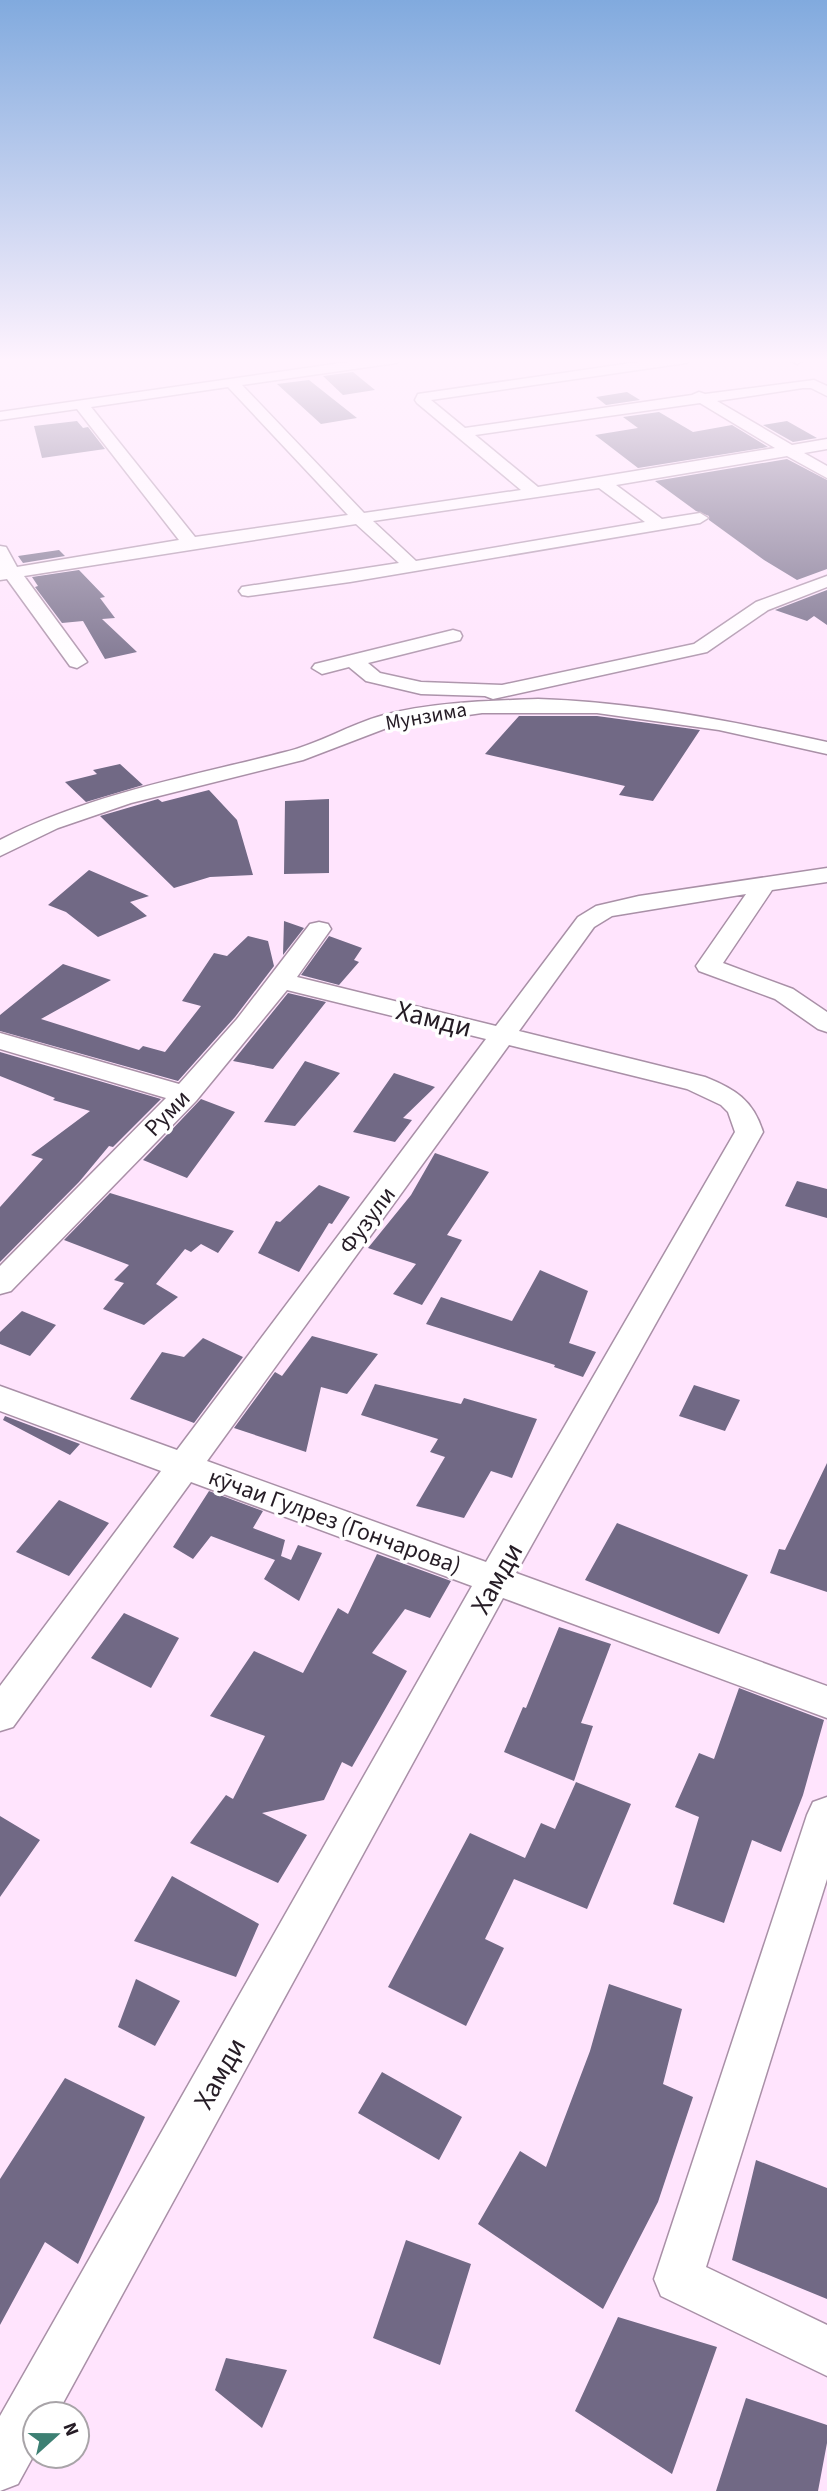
<svg xmlns="http://www.w3.org/2000/svg" width="827" height="2491" viewBox="0 0 827 2491" font-family="'Source Sans 3',sans-serif">
  <rect width="100%" height="100%" fill="#ffe4fd"/>
  <path fill="#716985" d="M353 372 375 390 343 395 323 376Z
    M309 380 357 418 321 424 277 384Z
    M627 392 640 400 606 405 596 397Z
    M659 412 693 432 732 425 768 447 638 468 595 435 638 428 623 417Z
    M77 421 83 428 88 427 105 449 42 458 34 426Z
    M787 421 817 438 793 442 763 425Z
    M787 459 827 480V569L797 580 764 560 709 520V516L696 511 655 481Z
    M59 550 65 556 23 563 18 556Z
    M79 570 105 597 100 598 115 618 102 619 137 652 105 659 83 621 62 623 35 587 38 586 32 577Z
    M827 590V625L814 616 807 621 775 610Z
    M519 716H597L700 730 653 801 619 795 625 786 485 754Z
    M120 764 143 785 86 802 65 782 97 774 93 770Z
    M209 790 237 820 253 875 210 877 174 888 100 816 158 799 162 802Z
    M329 799V873L284 874 285 801Z
    M89 870 149 896 130 902 147 916 98 937 66 912 48 905Z
    M284 921 304 928 283 955Z
    M248 936 268 941 274 966 235 1017 178 1081 0 1031V1015L63 964 111 980 41 1019 139 1050 143 1046 165 1052 201 1006 182 1001 214 953 227 956Z
    M329 936 362 948 354 960 359 962 339 985 301 975Z
    M288 993 326 1002 273 1069 233 1061Z
    M0 1052 161 1099 113 1147 109 1146 79 1182 0 1262V1207L43 1159 31 1155 90 1111 53 1100 55 1098 0 1076Z
    M305 1061 340 1073 295 1126 264 1122Z
    M394 1073 435 1087 403 1118 412 1120 395 1142 353 1132Z
    M201 1099 235 1112 187 1178 143 1160Z
    M435 1153 489 1172 447 1235 462 1240 422 1305 393 1294 416 1264 368 1248 411 1195Z
    M797 1181 827 1189V1218L785 1206Z
    M319 1185 350 1197 332 1224 329 1223 299 1272 258 1253 276 1221 280 1222Z
    M110 1193 234 1231 218 1253 201 1244 191 1252 185 1249 156 1284 178 1297 144 1325 103 1309 124 1283 114 1280 129 1265 64 1240Z
    M540 1270 588 1291 569 1343 596 1352 583 1377 554 1367 555 1365 426 1324 441 1297 512 1321Z
    M22 1311 56 1325 30 1356 0 1344V1332Z
    M312 1336 378 1354 347 1394 321 1387 306 1452 234 1428 275 1372 282 1376Z
    M203 1338 243 1357 194 1423 130 1399 162 1352 184 1357Z
    M375 1384 461 1404 464 1398 537 1419 512 1478 491 1471 464 1518 416 1506 445 1457 430 1452 438 1439 361 1415Z
    M694 1385 740 1400 725 1431 679 1416Z
    M5 1416 80 1444 70 1455 3 1420Z
    M827 1463V1592L770 1573 779 1549 785 1550Z
    M209 1491 263 1511 253 1528 285 1540 281 1556 291 1560 298 1545 322 1553 299 1601 264 1579 275 1560 211 1536 193 1559 173 1547Z
    M59 1500 109 1523 69 1576 16 1552Z
    M617 1523 748 1575 719 1634 585 1580Z
    M377 1554 451 1581 430 1618 405 1609 372 1653 407 1671 352 1767 342 1762 324 1800 262 1813 307 1835 278 1883 190 1843 226 1795 233 1799 265 1736 210 1716 254 1651 303 1673 338 1608 348 1614Z
    M124 1613 179 1638 151 1688 91 1658Z
    M559 1627 611 1644 581 1723 593 1726 574 1781 504 1752 523 1707 526 1708Z
    M739 1688 824 1720 803 1795 781 1852 752 1840 724 1923 673 1904 699 1817 675 1807 699 1753 714 1759Z
    M576 1782 631 1804 587 1909 514 1879 485 1939 504 1948 466 2026 388 1987 470 1833 525 1858 541 1823 555 1829Z
    M0 1816 40 1840 0 1897Z
    M172 1876 259 1924 236 1977 134 1941Z
    M136 1979 180 2001 155 2046 118 2027Z
    M609 1984 682 2009 663 2084 693 2097 658 2202 603 2309 478 2224 520 2151 546 2167 590 2051Z
    M382 2072 462 2117 439 2160 358 2113Z
    M65 2078 145 2117 78 2264 45 2242 0 2325V2179Z
    M756 2160 827 2188V2299L732 2260Z
    M406 2240 471 2264 440 2365 373 2338Z
    M618 2317 717 2347 672 2474 575 2411Z
    M226 2358 287 2370 262 2428 215 2390Z
    M746 2398 827 2425V2443L818 2491H716Z"/>
  <g fill="none" stroke-linecap="round" stroke-linejoin="round">
    <g stroke="#a990a7" stroke-width="3">
      <path id="minor" d="M369 359H403L396 363 242 385 364 513 521 490 417 403 415 400 418 394 659 359H693L686 363 431 400 465 428 692 395 699 392 705 394 814 380 827 386V396L811 388H803L717 401 792 445 827 439V449L804 453 827 466V478L787 456 616 485 662 519 700 513 708 518 700 523 350 582 248 596 242 595 239 591 242 587 399 563 356 524 24 576 87 662 77 668 70 666 7 579 0 580V546L6 547 17 567 179 540 77 409 0 420V412ZM228 387 348 515 195 537 91 407ZM700 403 775 448 538 487 475 435ZM599 488 645 522 416 561 373 521Z
        M787 359H803L804 360 797 364Z
        M827 576V587L768 610 707 652 493 699 485 696 421 694 366 681 349 667 322 674 312 668 315 664 453 630 460 632 462 636 460 640 368 663 380 673 421 682 502 685 694 644 756 602Z
        M538 699C636 702 731 721 827 742V754L719 730 597 713H482L392 726 303 760 131 803 58 828 0 856V840C89 794 188 777 285 752 319 744 350 724 384 715 433 702 488 701 538 699Z
        M827 868V882L772 890 723 963 793 989 827 1012V1032L818 1029 775 999 699 971 696 966 746 894 612 916 594 927 519 1031 705 1077C735 1089 753 1100 763 1132L516 1573 827 1686V1718L503 1598 57 2414H35V2453L18 2484 0 2491V2416L472 1586 191 1482 13 1727 0 1731V1686L161 1471 0 1411V1386L177 1450 486 1039 287 990 196 1101 11 1291 0 1294V1266L166 1098 0 1049V1033L179 1084 237 1019 310 924 319 922 328 924 331 929 297 977 496 1026 578 917 596 906 639 896ZM509 1045 687 1089 721 1105 728 1112 735 1132 486 1562 207 1461Z
        M827 1797V1879L706 2267 827 2325V2376L661 2296 654 2279 807 1815 813 1802Z"/>
    </g>
    <use href="#minor" fill="#fff" fill-rule="evenodd"/>
  </g>
  <linearGradient id="sky" x2="0" y2="1"><stop stop-color="#81aade"/><stop offset="0.51" stop-color="#fff3fe"/><stop offset="1" stop-color="#fff3fe" stop-opacity="0"/></linearGradient>
  <rect width="827" height="707" fill="url(#sky)"/>
  <g text-anchor="middle" stroke-width="7" stroke-linejoin="round" paint-order="stroke">
    <g font-size="21" fill="#251c25" stroke="#fff">
      <text transform="translate(426 716) rotate(-10)" y="7">Мунзима</text>
    </g>
    <g font-size="24" fill="#251c25" stroke="#fff">
      <text transform="translate(167 1113) rotate(-46)" y="8">Руми</text>
      <text transform="translate(367 1220) rotate(-53)" y="8">Фузули</text>
      <text transform="translate(335 1521) rotate(20)" y="8">кӯчаи Гулрез (Гончарова)</text>
    </g>
    <g font-size="28" fill="#251c25" stroke="#fff">
      <text transform="translate(434 1018) rotate(14)" y="10">Хамди</text>
      <text transform="translate(496 1578) rotate(-61)" y="10">Хамди</text>
      <text transform="translate(219 2073) rotate(-61)" y="10">Хамди</text>
    </g>
  </g>
  <g transform="translate(56 2435) rotate(69)"><circle r="33" fill="#ffffff" stroke="#a8a4a8" stroke-width="2"/>
  <path d="M0-5L12 26L0 18L-12 26Z" fill="#3d8073"/>
  <text y="-10" font-size="19" font-weight="bold" text-anchor="middle" fill="#251c25">N</text>
  </g>
</svg>
